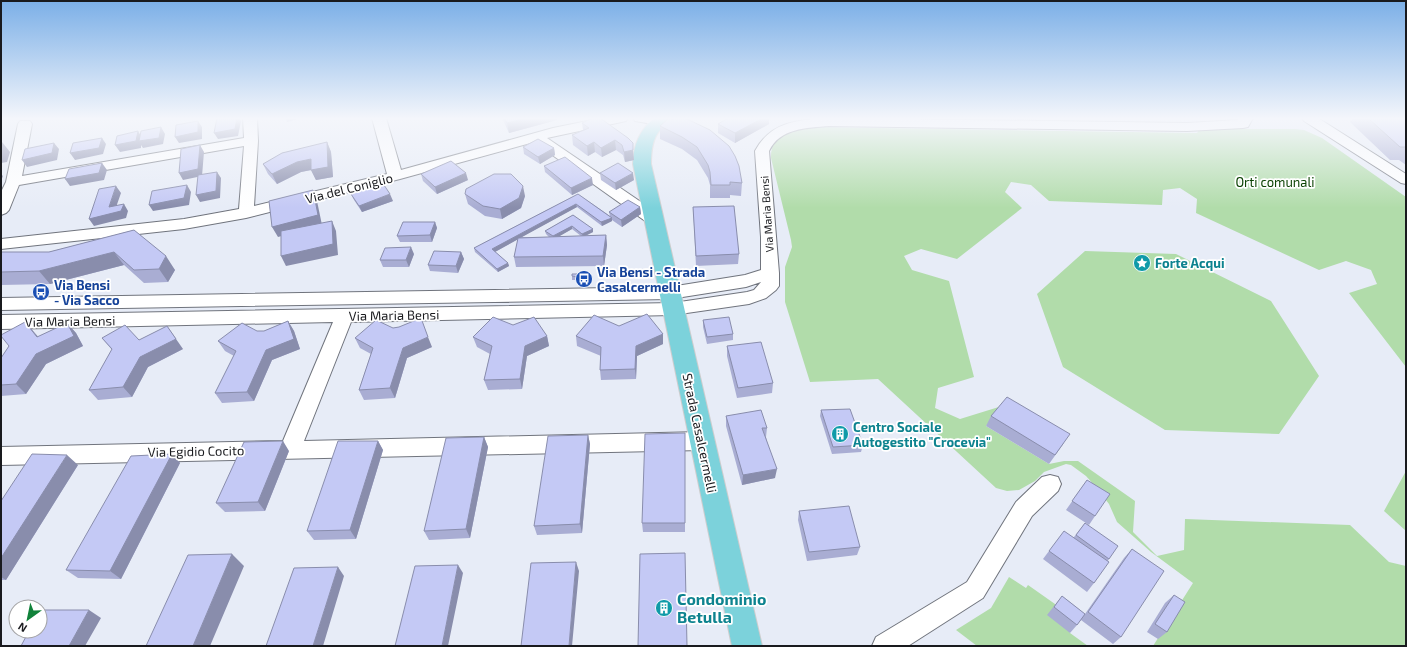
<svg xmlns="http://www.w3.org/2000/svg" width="1407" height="647" viewBox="0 0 1407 647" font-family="'Exo 2',sans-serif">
  <rect width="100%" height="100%" fill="#e7ecf7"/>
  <path fill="#b1dcaa" d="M819 127 1197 133 1200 129H1295L1304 130 1322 138 1406 197V367L1349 293 1377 284 1371 270 1346 261 1319 270 1196 213 1197 199 1180 188 1163 190 1162 205 1049 201 1031 185 1011 182 1005 192 1022 208 957 259 921 249 904 256 912 270 949 281 974 377 938 388 935 408 960 419 1002 406 986 426 1049 464 1064 461H1078L1135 501 1133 532 1157 556 1184 550 1185 519 1350 525 1389 562 1406 566V646H1153L1193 583 1151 552 1117 522 1109 504 1095 486 1086 476 1071 465 1066 464 1044 472 1035 481 1019 490 1007 491 996 488 878 379 810 382 785 302V267L792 247 791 240 771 158C770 132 799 128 819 127Z
    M1085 251 1176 254 1271 301 1319 376 1279 434 1165 430 1063 367 1037 294Z
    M1406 471V531L1384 511Z
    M1009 577 1026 588 1028 585 1055 604 1070 633 1088 646H977L956 630 991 608Z"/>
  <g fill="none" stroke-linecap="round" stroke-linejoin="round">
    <g stroke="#70747d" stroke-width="2">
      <path id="minor" d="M243 118H257L258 141 254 206 387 174 372 118H386L401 170 553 128 602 118H628L626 121 547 138 660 215 662 219 660 223 654 224 648 223 534 142 400 179 246 218 184 229 1 249V239L184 219 239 209 244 146 19 185 9 210 6 213 1 215V192L6 182 18 124 20 121H30L32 124 22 176 244 138Z
        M633 118H662L666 121 664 124 659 125 635 121Z
        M829 118 1187 123 1238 120 1239 118H1253L1248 127 1243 128 1187 131 829 126C806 128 780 128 769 151L779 273V286L776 290 766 298 749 304 673 315 351 322 304 441 702 432 709 435 712 441 709 447 702 450 1 465V447L283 441 333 322 1 329V315L673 303 747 292 754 290 761 282 746 287 670 299 1 310V298L670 287 745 275 761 270V237L755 151C771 121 798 120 829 118Z
        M1302 118H1318L1406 174V184L1401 183 1304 121Z
        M1050 475 1058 477 1061 484 1058 491 1032 516 983 598 908 646H872L876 637 967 582 1016 502 1042 477Z"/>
    </g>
    <g stroke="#cccdce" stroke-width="2">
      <path id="major" d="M654 118H672C669 123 664 125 660 130 652 139 651 152 651 164L762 646H732L633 164C633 145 640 130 654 118Z"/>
    </g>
    <use href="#minor" fill="#fff" fill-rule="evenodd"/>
    <use href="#major" fill="#7cd2db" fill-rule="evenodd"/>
  </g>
  <path fill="#a9add3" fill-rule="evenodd" d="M502 118H557V120L509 133Z
    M600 118 634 160 625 162 623 155 616 150 602 157 595 152 588 156 573 145 572 135 583 130 582 123Z
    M669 118 742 183 741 196 730 195V198H710V185L708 178 697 160 682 149 660 139V126Z
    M1353 118H1406V165L1399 160H1390L1350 122Z
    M718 124H769L735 143 718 133Z
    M327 142 331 152 333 177 316 180 311 170 301 172 277 184 268 174 263 164Z
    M523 147 554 148 555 155 540 164 524 154Z
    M544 166 593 185 572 195 545 172Z
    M600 173 634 180 616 190 601 180Z
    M421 174 468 180 437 194 423 181Z
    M351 194 393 201 362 212 354 200Z
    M465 194 525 196 521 208 502 219 485 216 468 204Z
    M578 194 610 216 609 212 640 207 641 214 622 227 612 220V221L602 226 577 207 521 237H549L546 234 545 231 573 215 593 232 585 236 606 235 607 245 604 266 516 267 514 257 518 239 495 252 508 263 509 266 498 272 475 252 474 248ZM572 229 581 236H559Z
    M693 207 739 254 738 264 696 266Z
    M435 222 437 228 432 242H400L397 236Z
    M134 230 175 270 168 282 144 283 124 265 50 284 1 285V252H49Z
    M461 252 464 259 458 273 430 271 428 265Z
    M414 254 409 267H383L380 260Z
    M580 274 581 280H572V276Z
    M703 320 733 334V340L707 344 703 327Z
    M288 321 294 331 300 349 272 360 254 401 222 403 215 393 234 356 225 351 218 341 257 331H264Z
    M25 322 38 337 67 323 76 333 83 346 46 364 26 394 1 396V358Z
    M513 325 547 336 549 346 527 356 522 389 488 390 484 380 490 354 477 347 473 337Z
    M619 326 663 334V344L637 356 636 379 601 380 600 370 601 356 577 346 576 336Z
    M102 338 139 340 183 349 148 367 132 397 98 400 89 390 112 350Z
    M355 338 432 347 407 358 395 398 364 400 359 390 371 354 360 348Z
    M727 346 773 383 772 393 737 398 727 356Z
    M821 410 863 445 861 452 832 454 820 416Z
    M726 416 767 428 766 437 775 478 742 485 726 426Z
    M991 416 1064 443 1049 464 986 426Z
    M685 433V532H643L642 523Z
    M588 435 590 444 582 533 537 535 534 526Z
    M484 437 488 447 470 538 429 540 424 531Z
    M378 441 383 450 356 539 314 540 307 531Z
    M289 451 265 511 225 512 216 503Z
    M172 454 180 463 121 579 78 578 66 570Z
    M78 465 6 580H1V501Z
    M1087 480 1095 516 1089 525 1066 510Z
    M799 511 860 547 857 555 807 561 798 520Z
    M1085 523 1109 559 1094 583 1087 592 1043 559 1049 551 1074 537Z
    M1132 549 1121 637 1113 644 1081 620 1077 625 1070 633 1047 615 1062 596 1085 614 1124 558Z
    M1174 595 1167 632 1158 639 1147 632 1165 603Z"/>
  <path fill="#898dac" d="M179 118H188L180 119Z
    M237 118H239L241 121 238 136 218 139 214 133Z
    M286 118H302L287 122Z
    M526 118H557V120L509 133 507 123Z
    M763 118H769V124L735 143V133Z
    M198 121 202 127V139L179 143 175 137Z
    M161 127 165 134 163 144 143 148 141 145V148L120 152 115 145 138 131 142 138Z
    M102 138 106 144 103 154 75 160 70 153Z
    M615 140 616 150 602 157 601 148Z
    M2 142 10 152 7 162 1 163V146Z
    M327 142 331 152 333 177 316 180 311 170Z
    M594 142 595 152 588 156 587 146Z
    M54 143 59 149 57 160 27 167 22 160Z
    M200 145 204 152 202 176 183 180 179 173Z
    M554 148 555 155 540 164 538 157Z
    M633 150 634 160 625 162 624 152Z
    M311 159 316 169 301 172 277 184 272 174 297 162Z
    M102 163 107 170 104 180 70 186 65 179Z
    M217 172 221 178 220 198 200 202 196 195Z
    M466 173 468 180 437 194 435 187Z
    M633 173 634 180 616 190 615 183Z
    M1 174 3 176 1 181Z
    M592 178 593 185 572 195 571 188Z
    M187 185 191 192 189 205 153 211 149 205Z
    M116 186 121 193 114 213 124 204 128 211 126 218 94 226 89 219 109 207Z
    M523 186 525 196 521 208 502 219 500 209Z
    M313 190 317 201 322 225 278 237 272 227Z
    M390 194 393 201 362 212 359 206Z
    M576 204 577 207 493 253 492 249Z
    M640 207 641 214 622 227 621 220Z
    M612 218V221L602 226 601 222Z
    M332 221 336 231 338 255 286 266 281 256Z
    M435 222 437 228 432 242 430 235Z
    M572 226V229L553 240V236Z
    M593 229V232L583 237 582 234Z
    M606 235 607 245 604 266 603 256Z
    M411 247 414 254 409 267 406 260Z
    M114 252 124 265 50 284 39 271Z
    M461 252 464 259 458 273 456 266Z
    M166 256 175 270 168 282 159 269Z
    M508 263 509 266 498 272 497 269Z
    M288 321 294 331 300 349 272 360 254 401 247 392 266 350Z
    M25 322 34 332 47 347 37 337Z
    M67 323 76 333 83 346 46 364 26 394 16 384 36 354Z
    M167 326 183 349 148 367 132 397 123 387 140 357Z
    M663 334V344L637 356 636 379 635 369 636 346Z
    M547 336 549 346 527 356 522 389 520 379 525 346Z
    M428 337 432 347 407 358 395 398 390 388 403 348Z
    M588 435 590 444 582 533 580 524Z
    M484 437 488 447 470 538 466 529Z
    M283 441 289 451 265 511 258 502Z
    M378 441 383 450 356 539 350 530Z
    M172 454 180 463 121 579 110 571Z
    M67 455 78 465 6 580 1 577V558Z
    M777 469 775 478 742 485 743 475Z
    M232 554 244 566 210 646H193Z
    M576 562 579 571 572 646H569Z
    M458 565 463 573 448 646H442Z
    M338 567 344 576 323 646H313Z
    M89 610 101 618 85 646H69Z"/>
  <path fill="#c4c9f5" stroke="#898dac" d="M217 118H237L235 129 214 133Z
    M504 118H526L507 123Z
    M593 118H600L628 138 633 143V150L624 152 622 145 615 140 601 148 594 142 587 146 572 135 589 128 582 123Z
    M669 118 673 119 674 118H685L710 130 729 146 735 156 739 166 742 183 730 182V185H711L710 172 708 165 697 147 682 137 660 126Z
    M728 118H763L735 133 718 124Z
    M1368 118H1406V147H1400Z
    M198 121V132L175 137 176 125Z
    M161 127 159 138 139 141 141 131Z
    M138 131 136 141 115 145 117 136Z
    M102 138 99 148 70 153 73 143Z
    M538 139 554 148 538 157 523 147Z
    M327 142 328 167 311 170V159L297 162 272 174 263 164 282 153Z
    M54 143 52 153 22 160 25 149Z
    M200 145 198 169 179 173 181 149Z
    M565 157 592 178 571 188 544 166Z
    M451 161 466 173 435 187 421 174Z
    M102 163 99 173 65 179 69 169Z
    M618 163 633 173 615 183 600 173Z
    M217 172 216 191 196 195 198 175Z
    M494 174H511L523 186 519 198 500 209 483 206 465 194 466 189Z
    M382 182 390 194 359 206 351 194Z
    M187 185 184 198 149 205 152 191Z
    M116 186 109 207 124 204 121 211 89 219 99 189Z
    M313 190 318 215 272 227 269 201Z
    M578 194 612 218 601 222 576 204 492 249 508 263 497 269 474 248Z
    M628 200 640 207 621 220 609 212Z
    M734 206 739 254 696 256 693 207Z
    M573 215 593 229 582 234 572 226 553 236 545 231Z
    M332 221 333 244 281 256V231Z
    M403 222H435L430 235 397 236Z
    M134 230 166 256 159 269 134 270 114 252 39 271 1 272V252H49Z
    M606 235 603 256 514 257 518 238Z
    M411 247 406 260H380L385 248Z
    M434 251 461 252 456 266 428 265Z
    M572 274H580V277L572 276Z
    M647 314 663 334 636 346 635 369 600 370 601 347 576 336 594 315 619 326Z
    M493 317 513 325 534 317 547 336 525 346 520 379 484 380 492 346 473 337Z
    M729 317 733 334 707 337 703 320Z
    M421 318 428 337 403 348 390 388 359 390 373 348 355 338 376 320 393 328 399 327Z
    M288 321 294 339 266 350 247 392 215 393 236 351 218 341 242 323 257 331H264Z
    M25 322 37 337 67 323 74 336 36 354 16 384 1 385V358L9 346 1 336V335Z
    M125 325 139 340 167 326 176 339 140 357 123 387 89 390 112 349 102 338Z
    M761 342 773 383 738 388 727 346Z
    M1007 397 1070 434 1055 455 991 416Z
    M850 409 863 445 833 447 821 410Z
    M761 410 767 428H762L777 469 743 475 726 416Z
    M685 433V523H642L645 434Z
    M588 435 580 524 534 526 548 436Z
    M484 437 466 529 424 531 446 438Z
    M283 441 258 502 216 503 244 442Z
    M338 441H378L350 530 307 531Z
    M32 454 67 455 1 558V501Z
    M172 454 110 571 66 570 131 456Z
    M1087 480 1110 494 1095 516 1072 501Z
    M849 506 860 547 809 552 799 511Z
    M1085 523 1118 546 1109 559 1076 535Z
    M1064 531 1109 562 1094 583 1049 551Z
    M1132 549 1164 571 1121 637 1088 612Z
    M685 553 687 646H638L640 554Z
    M232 554 193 646H146L188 555Z
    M576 562 569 646H521L531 563Z
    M458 565 442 646H395L415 566Z
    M338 567 313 646H266L294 568Z
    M1174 595 1185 602 1167 632 1155 624Z
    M1062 596 1085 614 1077 625 1054 607Z
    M40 610H89L69 646H21L29 631H40Z"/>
  <linearGradient id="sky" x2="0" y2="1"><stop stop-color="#7bafe7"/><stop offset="0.57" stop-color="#f4f6fb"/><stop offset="1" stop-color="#f4f6fb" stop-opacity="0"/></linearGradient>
  <rect width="1407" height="208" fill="url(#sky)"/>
  <defs>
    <g id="sight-disc" transform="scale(0.9)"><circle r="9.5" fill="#0f9aa8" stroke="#fff"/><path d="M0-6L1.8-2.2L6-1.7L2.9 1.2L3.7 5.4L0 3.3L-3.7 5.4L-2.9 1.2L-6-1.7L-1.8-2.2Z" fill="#fff"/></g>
    <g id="bus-disc" transform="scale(0.9)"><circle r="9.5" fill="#1a4fb4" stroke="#fff"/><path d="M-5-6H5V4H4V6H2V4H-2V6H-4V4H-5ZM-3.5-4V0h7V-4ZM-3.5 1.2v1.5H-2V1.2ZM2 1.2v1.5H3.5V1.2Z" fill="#fff"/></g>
    <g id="building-disc" transform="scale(0.9)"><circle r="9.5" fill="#0f9aa8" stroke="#fff"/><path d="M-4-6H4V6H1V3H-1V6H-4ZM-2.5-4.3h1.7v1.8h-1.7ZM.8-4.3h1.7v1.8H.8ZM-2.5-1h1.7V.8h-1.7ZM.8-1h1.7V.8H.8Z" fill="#fff"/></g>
  </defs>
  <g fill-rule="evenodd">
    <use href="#sight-disc" x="1142" y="263"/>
    <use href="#bus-disc" x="584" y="279"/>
    <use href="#bus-disc" x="41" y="292"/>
    <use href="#building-disc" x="840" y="434"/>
    <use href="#building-disc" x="664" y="608"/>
  </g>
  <g text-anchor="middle" stroke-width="3.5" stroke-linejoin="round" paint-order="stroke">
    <g font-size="11" fill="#191a1e" stroke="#fff">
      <text transform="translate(767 214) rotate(-94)" y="4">Via Maria Bensi</text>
    </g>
    <g font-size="13" fill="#0c4304" stroke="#fff">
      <text x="1275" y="187">Orti comunali</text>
    </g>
    <g font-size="13" fill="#191a1e" stroke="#fff">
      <text transform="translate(349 188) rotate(-14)" y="5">Via del Coniglio</text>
      <text transform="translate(394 315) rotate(-1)" y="5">Via Maria Bensi</text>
      <text transform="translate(70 321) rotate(-1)" y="5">Via Maria Bensi</text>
      <text transform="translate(700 433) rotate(78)" y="5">Strada Casalcermelli</text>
      <text transform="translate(196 451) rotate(-1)" y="5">Via Egidio Cocito</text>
    </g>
    <g font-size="13" font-weight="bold" fill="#0d838f" stroke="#fff" text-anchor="start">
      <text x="1155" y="268">Forte Acqui</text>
      <text x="853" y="432">Centro Sociale<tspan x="853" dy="15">Autogestito "Crocevia"</tspan></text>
    </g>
    <g font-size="13" font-weight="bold" fill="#164399" stroke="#fff" text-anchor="start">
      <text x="597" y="277">Via Bensi - Strada<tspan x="597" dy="15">Casalcermelli</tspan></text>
      <text x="54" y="290">Via Bensi<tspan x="54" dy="15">- Via Sacco</tspan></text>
    </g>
    <g font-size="16" font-weight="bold" fill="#0d838f" stroke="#fff" text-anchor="start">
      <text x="677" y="605">Condominio<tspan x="677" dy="18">Betulla</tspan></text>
    </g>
  </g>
  <rect width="1407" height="647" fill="none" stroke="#191a1e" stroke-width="4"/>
  <g transform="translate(28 619) rotate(213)"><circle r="19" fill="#ffffff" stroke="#a3a3a5"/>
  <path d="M0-3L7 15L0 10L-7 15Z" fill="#11823a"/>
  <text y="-6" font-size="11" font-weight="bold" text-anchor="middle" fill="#191a1e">N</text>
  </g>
</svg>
